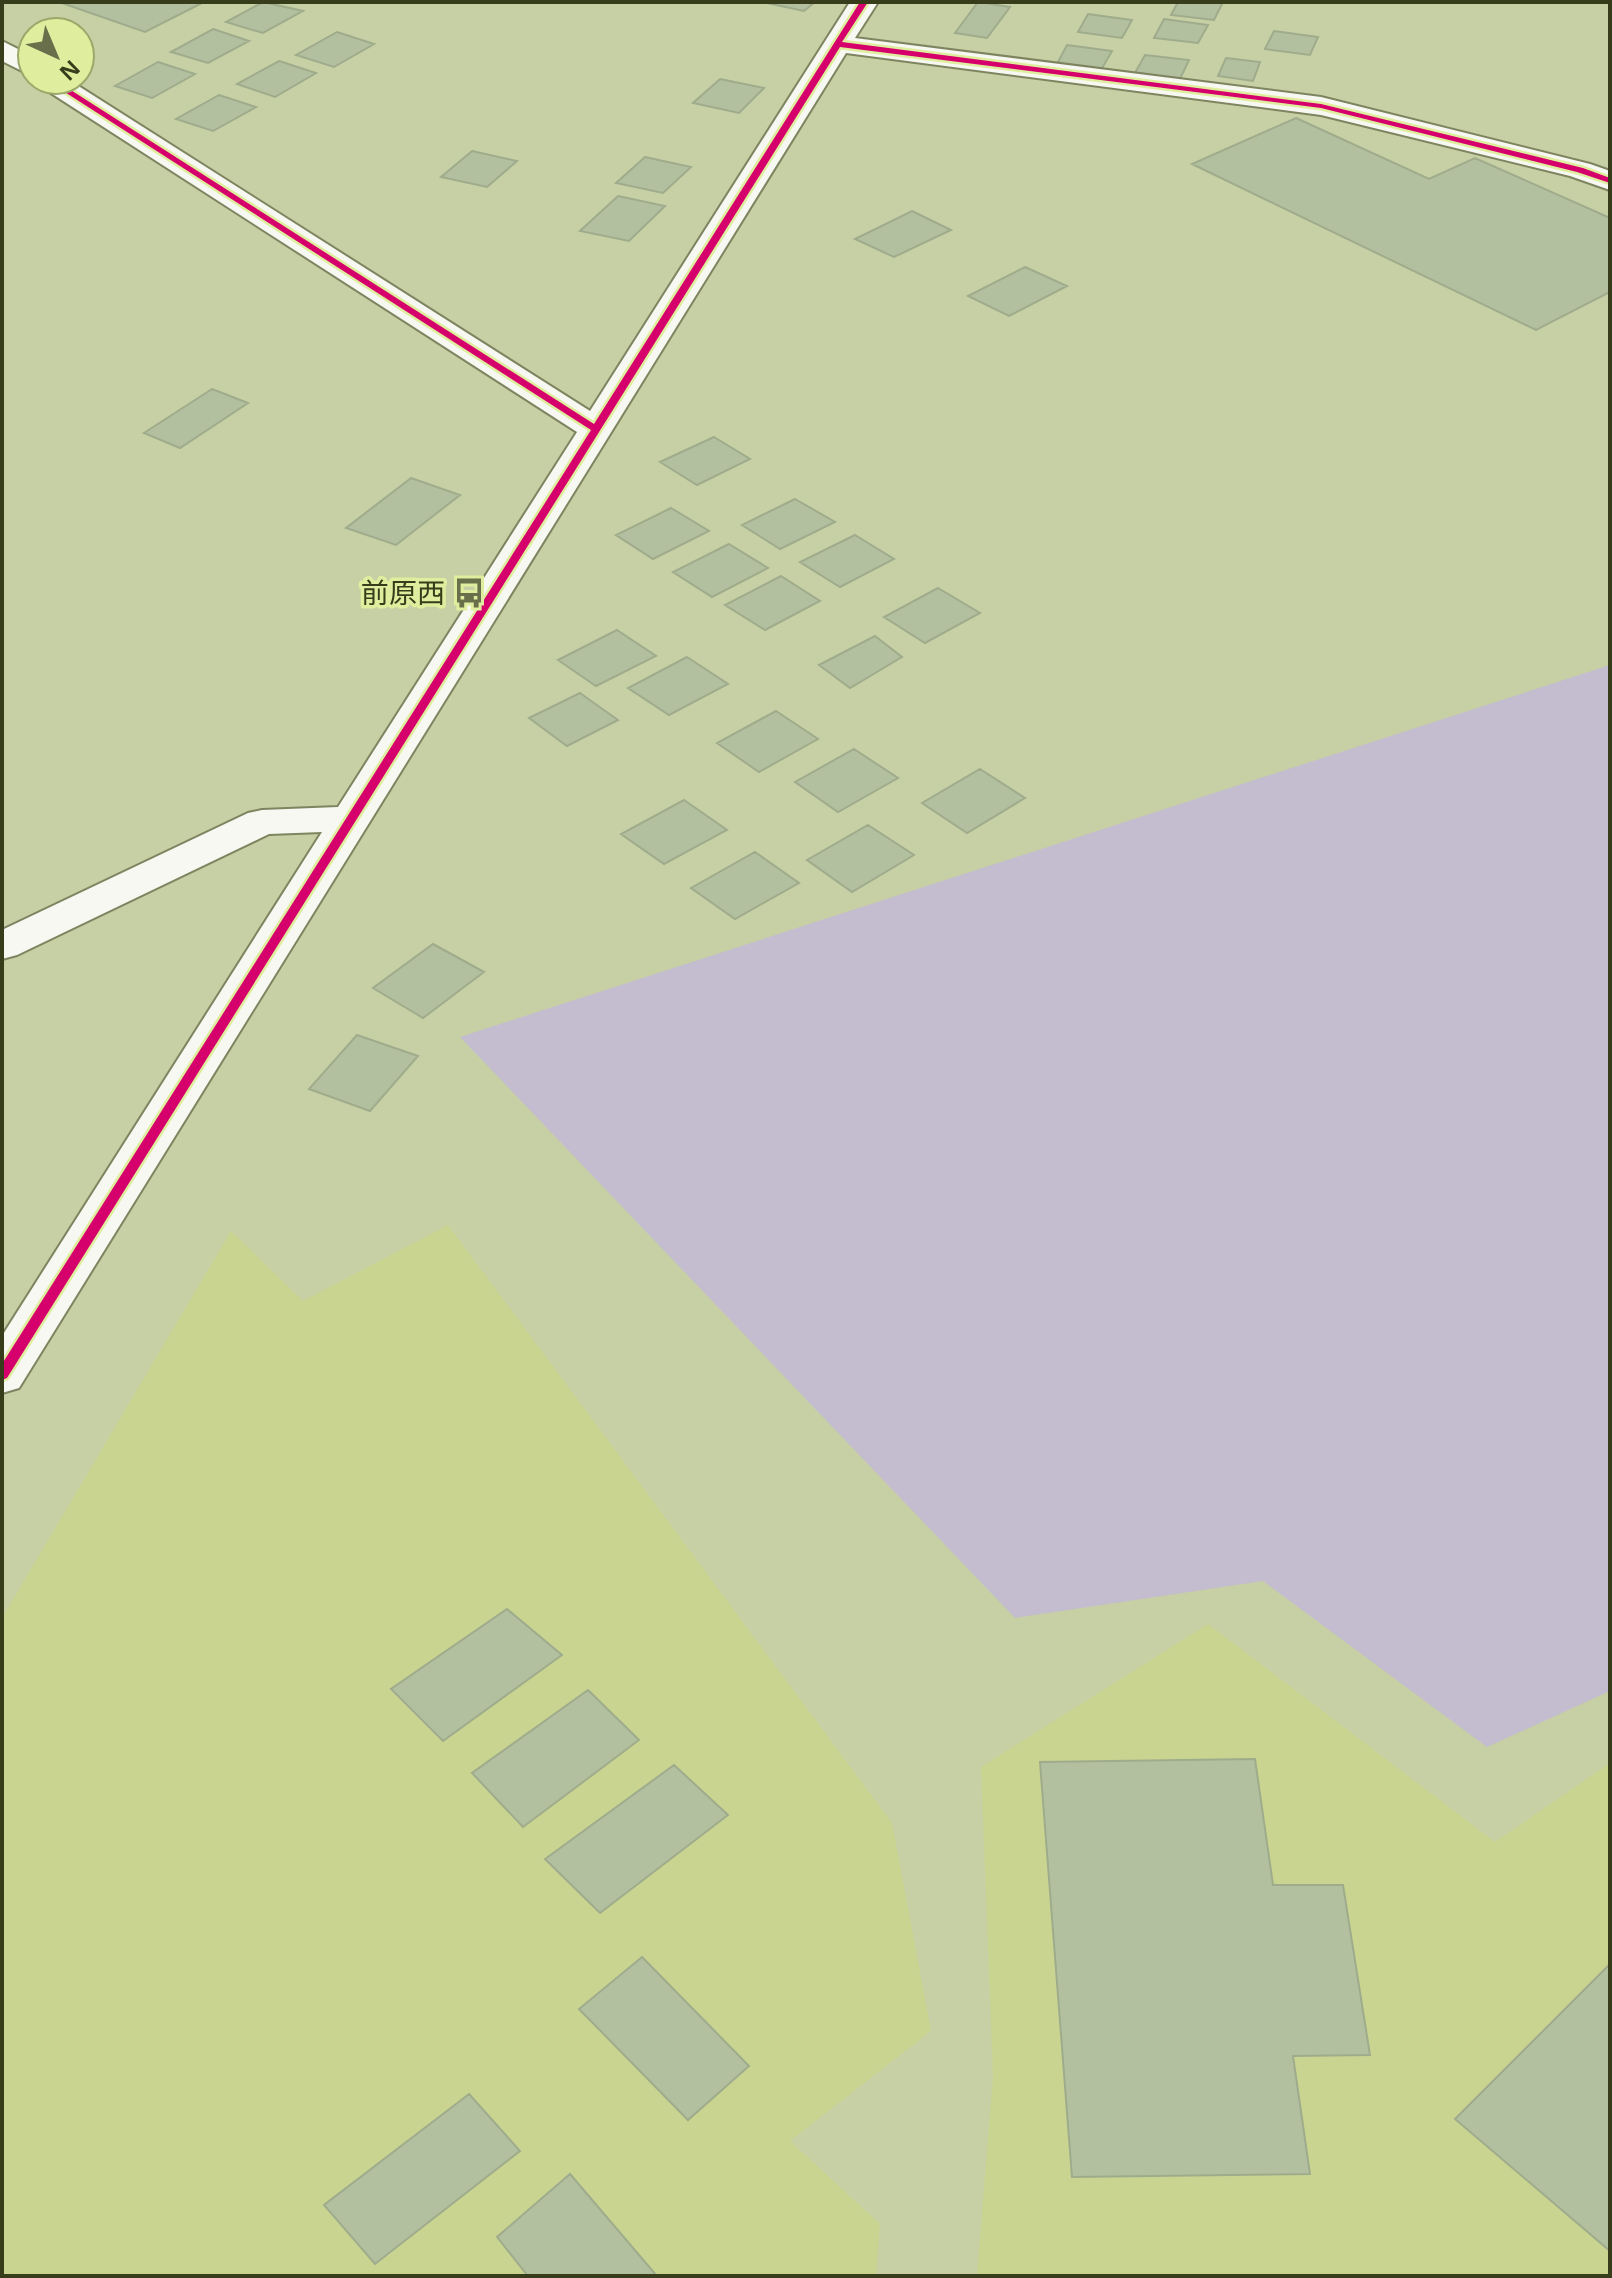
<svg xmlns="http://www.w3.org/2000/svg" width="1612" height="2278" viewBox="0 0 1612 2278" font-family="'Open Sans','Noto Sans JP',sans-serif">
  <rect width="100%" height="100%" fill="#c7cfa4"/>
  <path fill="#c9d491" d="M448 1225 892 1823 931 2031 790 2141 880 2224 876 2276H2V1618L231 1231 303 1301Z
    M1208 1624 1495 1842 1610 1763V2276H977L993 2076 981 1767Z"/>
  <path fill="#c4bdcf" d="M1610 665V1691L1487 1747 1263 1581 1015 1618 460 1037Z"/>
  <path fill="#b3c0a0" stroke="#9fac8c" stroke-width="2" d="M59 2H204L145 32Z
    M263 2 303 11 263 33 226 22Z
    M762 2H815L804 11Z
    M978 2 1010 7 987 38 955 33Z
    M1178 2H1223L1214 20 1171 15Z
    M1088 14 1132 20 1122 38 1078 32Z
    M1164 19 1208 25 1198 43 1154 38Z
    M213 29 249 41 208 63 171 52Z
    M1274 31 1318 37 1310 55 1265 49Z
    M337 32 374 44 334 67 296 55Z
    M1067 45 1112 51 1101 70 1057 64Z
    M1145 55 1189 60 1180 79 1135 73Z
    M1226 58 1260 62 1253 81 1218 76Z
    M279 61 316 73 275 97 237 84Z
    M158 62 195 74 152 98 115 86Z
    M720 79 764 88 739 113 693 103Z
    M219 95 256 107 213 131 176 119Z
    M1296 118 1429 179 1475 158 1610 218V292L1536 330 1192 164Z
    M472 151 517 161 487 187 441 177Z
    M645 157 691 167 663 193 616 183Z
    M618 196 665 206 629 241 580 231Z
    M912 211 951 230 894 257 855 239Z
    M1025 267 1067 286 1009 316 968 296Z
    M212 389 248 403 180 448 144 433Z
    M714 437 750 459 697 485 660 462Z
    M411 478 460 495 396 545 346 528Z
    M795 499 835 522 780 549 742 525Z
    M671 508 709 531 653 559 616 535Z
    M855 535 894 559 840 587 800 562Z
    M729 544 768 568 712 597 673 572Z
    M781 576 820 601 765 630 725 605Z
    M938 588 980 613 925 643 884 617Z
    M617 630 656 656 596 686 558 660Z
    M875 636 902 657 850 688 819 665Z
    M687 657 728 684 669 715 628 688Z
    M580 693 618 720 567 746 529 718Z
    M776 711 818 739 759 772 717 743Z
    M854 749 898 778 838 812 795 782Z
    M980 769 1025 798 967 833 922 803Z
    M684 800 727 830 664 864 621 834Z
    M868 825 914 855 852 892 807 860Z
    M755 852 799 883 735 919 691 888Z
    M433 944 484 972 423 1018 373 988Z
    M357 1035 418 1056 370 1111 309 1089Z
    M507 1609 562 1655 443 1741 391 1689Z
    M588 1690 639 1740 523 1827 472 1773Z
    M1255 1759 1273 1885H1343L1370 2055 1293 2056 1310 2174 1072 2177 1040 1762Z
    M674 1765 728 1815 600 1913 545 1859Z
    M642 1957 749 2066 688 2120 579 2009Z
    M1610 1964V2251L1455 2119Z
    M469 2094 520 2151 375 2264 324 2205Z
    M570 2174 657 2276H528L497 2237Z"/>
  <g fill="none" stroke-linecap="round" stroke-linejoin="round">
    <g stroke="#7e8460" stroke-width="4">
      <path id="minor" d="M850 2H878L855 38 1321 97 1590 164 1610 171V190L1570 176 1321 115 846 53 19 1388 2 1393V1336L322 832 269 834 17 955 2 959V930L248 813 262 810 338 807 577 432 40 86 36 80H69L590 411Z
        M2 41 32 56V76L2 61Z"/>
    </g>
    <use href="#minor" fill="#f7f8f1" fill-rule="evenodd"/>
    <g stroke="#dfee9e" stroke-width="5">
      <path id="cycleway" d="M860 2H868L842 42 1321 104 1583 168 1610 178V183L1577 172 1321 108 840 47 7 1378 2 1380V1364L591 430 46 80H55L594 424Z"/>
    </g>
    <use href="#cycleway" fill="#d6006c" fill-rule="evenodd"/>
  </g>
  <defs>
    <g id="bus-bare" transform="scale(2.4)"><path d="M-5-6H5V4H4V6H2V4H-2V6H-4V4H-5ZM-3.5-4V0h7V-4ZM-3.5 1.2v1.5H-2V1.2ZM2 1.2v1.5H3.5V1.2Z" fill="#696f4b" stroke="#dfee9e" stroke-width="2.5" paint-order="stroke"/></g>
  </defs>
  <g fill-rule="evenodd">
    <use href="#bus-bare" x="469" y="593"/>
  </g>
  <g text-anchor="middle" stroke-width="7" stroke-linejoin="round" paint-order="stroke">
    <g font-size="28" fill="#373c1b" stroke="#dfee9e" text-anchor="end">
      <text x="445" y="603">前原西</text>
    </g>
  </g>
  <rect width="1612" height="2278" fill="none" stroke="#373c1b" stroke-width="8"/>
  <g transform="translate(56 56) rotate(136)"><circle r="38" fill="#dfee9e" stroke="#9ca76a" stroke-width="2"/>
  <path d="M0-6L14 30L0 20L-14 30Z" fill="#696f4b"/>
  <text y="-12" font-size="22" font-weight="bold" text-anchor="middle" fill="#373c1b">N</text>
  </g>
</svg>
